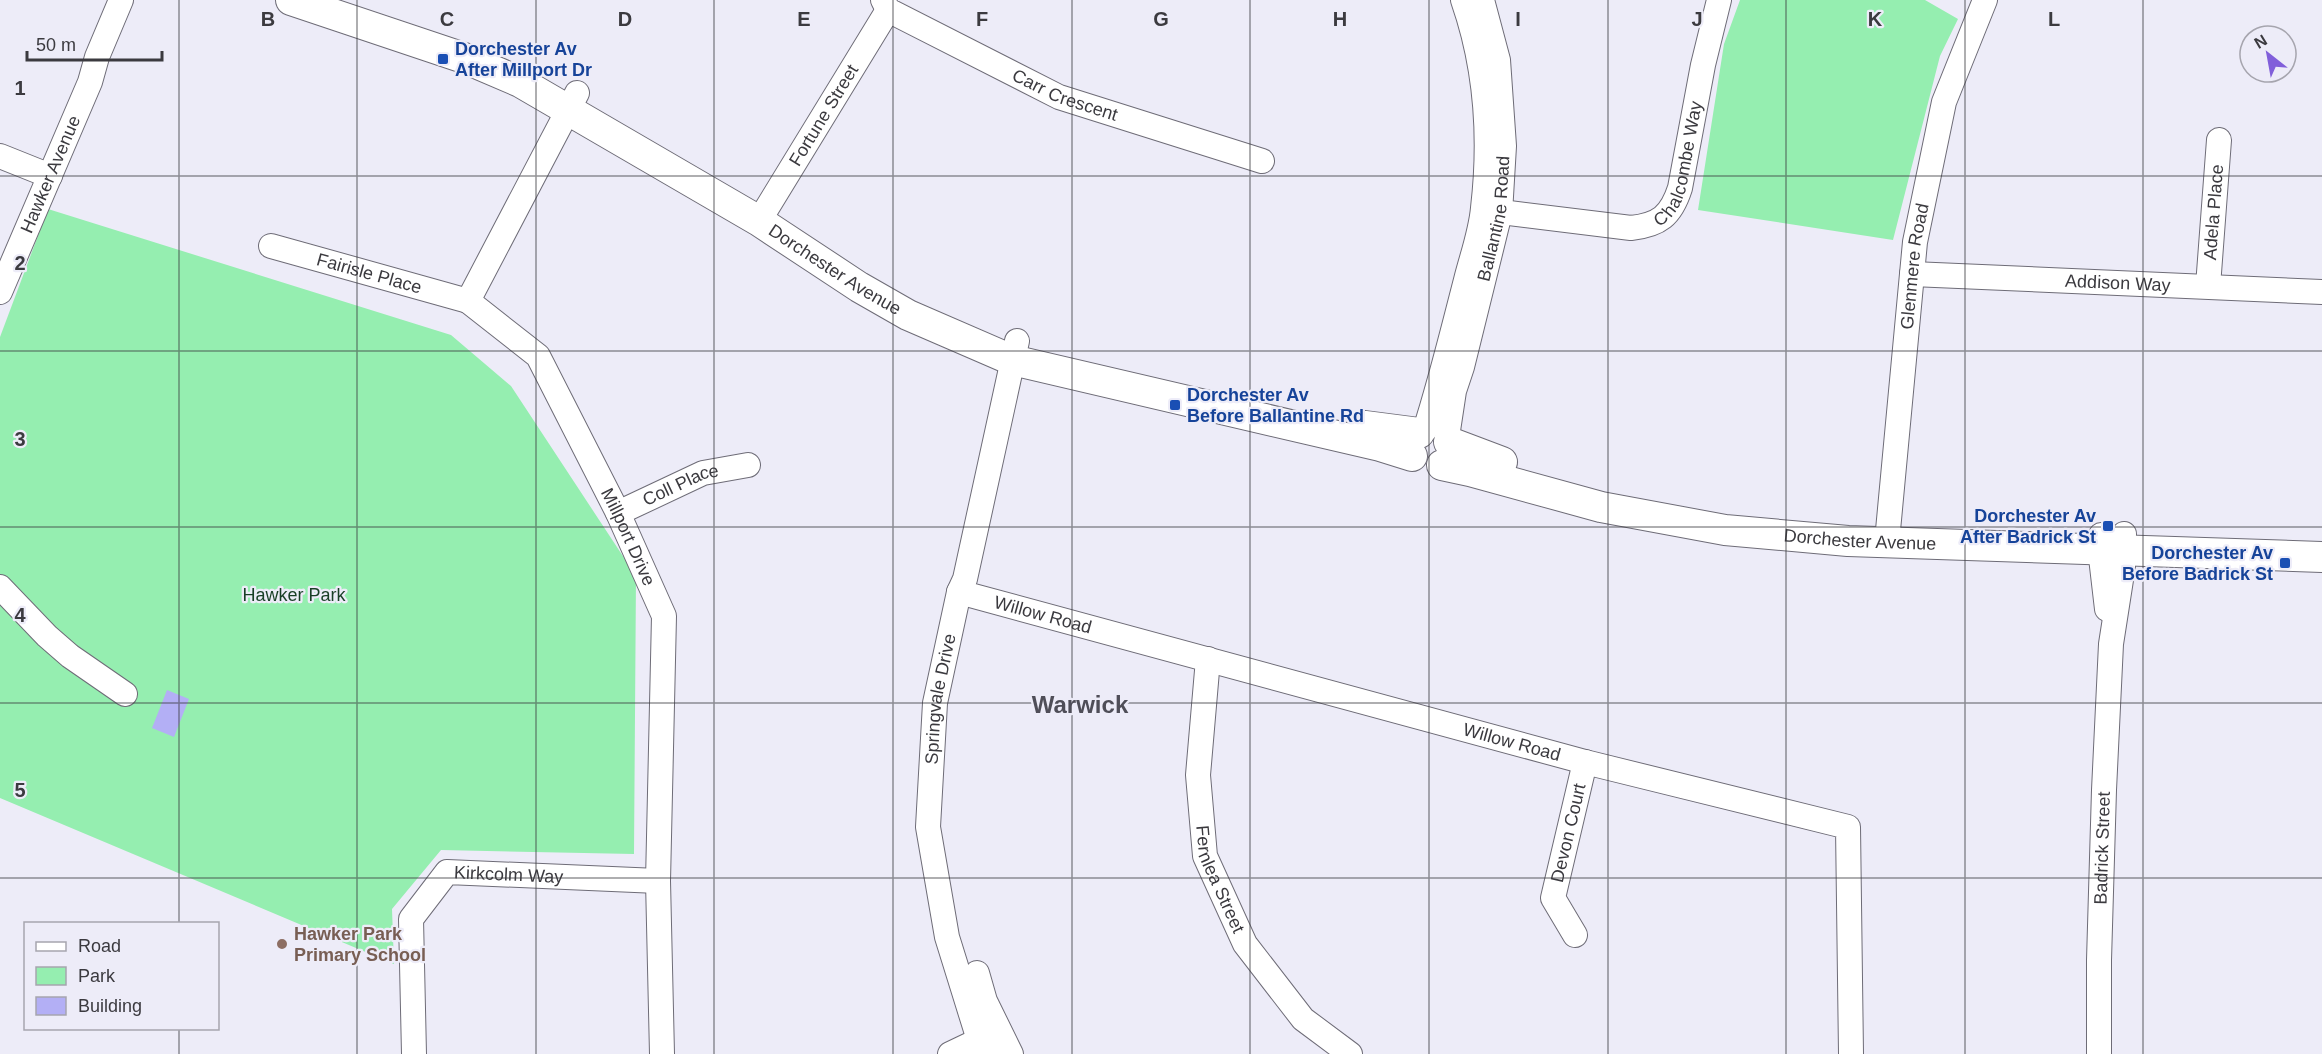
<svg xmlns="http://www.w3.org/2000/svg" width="2322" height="1054" viewBox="0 0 2322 1054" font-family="Arial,sans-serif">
  <rect width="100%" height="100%" fill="#edecf8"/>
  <path fill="#95eeb0" d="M1740 0H1925L1958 19 1940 56 1893 240 1698 210 1724 44Z
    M48 209 451 335 511 386 636 576 634 854 441 850 392 909 394 964 0 798V337Z"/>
  <path fill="#b3aff5" d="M167 690 189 699 174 737 152 728Z"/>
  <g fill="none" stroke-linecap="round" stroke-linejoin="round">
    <g stroke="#6e6c77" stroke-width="26">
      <g id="minor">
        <path id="s1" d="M883 0 888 10 1059 97 1262 161"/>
        <path id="s2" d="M577 93 468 301 538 356 618 513 664 616 658 881 662 1054"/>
        <path d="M0 156 50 176"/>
        <path id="s3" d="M1485 210 1631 228C1659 225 1671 216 1680 188L1703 65 1719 0"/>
        <path id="s4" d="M759 221 888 10"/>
        <path id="s5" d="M271 246 468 301"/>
        <path id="s6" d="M1912 274 2322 292"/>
        <path id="s7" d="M2208 286 2219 140"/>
        <path id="s8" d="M0 292 90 82 97 57 121 0"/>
        <path d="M1425 430C1441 380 1453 330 1466 280 1472 256 1481 232 1483 208 1491 139 1486 66 1463 0"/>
        <path id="s9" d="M1447 437 1454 391 1462 367 1500 213 1504 146 1498 60 1482 0"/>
        <path id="s10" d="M618 513 703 473 748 465"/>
        <path d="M2101 535 2100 549 2107 609"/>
        <path id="s11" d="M1887 541 1915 242 1944 102 1985 0"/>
        <path d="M0 587 47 636 70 656 125 694"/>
        <path id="s12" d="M959 592 1585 762 1848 827 1851 1054"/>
        <path id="s13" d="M1208 659 1198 775 1205 856 1245 944 1303 1019 1350 1054"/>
        <path id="s14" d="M1575 935 1553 898 1585 762"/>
        <path d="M977 973 985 1001 1011 1054"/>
        <path id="s15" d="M414 1054 411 919 447 872 658 881"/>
        <path d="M950 1054 994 1033"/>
        <path id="s16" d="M990 1054 979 1040 947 937 928 827 935 703 959 592 965 579 1017 341"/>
        <path id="s17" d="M2099 1054V960L2104 790 2111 644 2123 567 2124 534"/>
      </g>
    </g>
    <g stroke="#6e6c77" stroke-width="32">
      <g id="major">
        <path id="s18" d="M291 0 464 58 520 82 759 221 859 287 908 315 1012 360 1380 446 1412 456"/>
        <path d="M1365 426 1419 433"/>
        <path d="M1449 442 1502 462"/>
        <path id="s19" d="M1442 465 1470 471 1601 507 1725 530 1848 541 2322 557"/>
      </g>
    </g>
    <use href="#minor" stroke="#fff" stroke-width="24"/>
    <use href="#major" stroke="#fff" stroke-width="30"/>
  </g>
  <path fill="none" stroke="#3b3a3f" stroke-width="1.5" stroke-opacity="0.55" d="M179 0V924M357 0V1054M536 0V1054M714 0V1054M893 0V1054M1072 0V1054M1250 0V1054M1429 0V1054M1608 0V1054M1786 0V1054M1965 0V1054M2143 0V1054M0 176H2322M0 351H2322M0 527H2322M0 703H2322M0 878H2322M179 1028V1054"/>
  <g fill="#1a4fb4" stroke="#edecf8" stroke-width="2">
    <rect x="437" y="53" width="12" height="12" rx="3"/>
    <rect x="1169" y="399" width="12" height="12" rx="3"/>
    <rect x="2102" y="520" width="12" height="12" rx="3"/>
    <rect x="2279" y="557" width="12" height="12" rx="3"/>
  </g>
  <circle fill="#8d6e63" stroke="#edecf8" stroke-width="2" cx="282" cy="944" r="6"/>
  <g text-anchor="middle" stroke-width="4.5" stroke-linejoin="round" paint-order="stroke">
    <g font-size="18" font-weight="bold" fill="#164399" stroke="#edecf8" text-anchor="start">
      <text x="455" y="55">Dorchester Av<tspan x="455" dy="21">After Millport Dr</tspan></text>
      <text x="1187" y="401">Dorchester Av<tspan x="1187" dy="21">Before Ballantine Rd</tspan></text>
      <text x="2096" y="522" text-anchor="end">Dorchester Av<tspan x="2096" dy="21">After Badrick St</tspan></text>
      <text x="2273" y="559" text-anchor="end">Dorchester Av<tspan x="2273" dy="21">Before Badrick St</tspan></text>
    </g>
    <g font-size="18" fill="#3b3a3f" stroke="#edecf8">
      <text dy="6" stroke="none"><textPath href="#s1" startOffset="208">Carr Crescent</textPath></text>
      <text dy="6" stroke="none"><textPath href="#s4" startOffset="124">Fortune Street</textPath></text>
      <text dy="6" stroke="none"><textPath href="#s3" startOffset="238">Chalcombe Way</textPath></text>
      <text dy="6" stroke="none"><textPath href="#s8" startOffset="128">Hawker Avenue</textPath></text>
      <text dy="6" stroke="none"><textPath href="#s7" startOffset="74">Adela Place</textPath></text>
      <text dy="6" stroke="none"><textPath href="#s9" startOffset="224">Ballantine Road</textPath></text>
      <text dy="6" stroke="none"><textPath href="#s11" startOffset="276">Glenmere Road</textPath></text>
      <text dy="6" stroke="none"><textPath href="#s18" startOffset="610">Dorchester Avenue</textPath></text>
      <text dy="6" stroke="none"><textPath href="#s5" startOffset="102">Fairisle Place</textPath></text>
      <text dy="6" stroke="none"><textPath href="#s6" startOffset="206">Addison Way</textPath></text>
      <text dy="6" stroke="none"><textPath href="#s10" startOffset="69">Coll Place</textPath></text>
      <text dy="6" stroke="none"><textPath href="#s2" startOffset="526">Millport Drive</textPath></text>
      <text dy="6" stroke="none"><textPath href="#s19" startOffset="426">Dorchester Avenue</textPath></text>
      <text dy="6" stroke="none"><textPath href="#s12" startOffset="87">Willow Road</textPath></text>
      <text dy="6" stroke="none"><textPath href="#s16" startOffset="366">Springvale Drive</textPath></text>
      <text dy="6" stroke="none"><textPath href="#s12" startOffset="573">Willow Road</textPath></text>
      <text dy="6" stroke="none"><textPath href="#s14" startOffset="110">Devon Court</textPath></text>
      <text dy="6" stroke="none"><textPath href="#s17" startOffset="206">Badrick Street</textPath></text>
      <text dy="6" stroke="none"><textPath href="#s15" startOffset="256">Kirkcolm Way</textPath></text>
      <text dy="6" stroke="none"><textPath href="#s13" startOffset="224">Fernlea Street</textPath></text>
    </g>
    <g font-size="18" fill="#193f26" stroke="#edecf8">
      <text x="294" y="601">Hawker Park</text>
    </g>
    <g font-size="18" font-weight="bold" fill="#785e54" stroke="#edecf8" text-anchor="start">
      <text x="294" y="940">Hawker Park<tspan x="294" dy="21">Primary School</tspan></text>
    </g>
    <g font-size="24" font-weight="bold" fill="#4f4e58" stroke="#edecf8">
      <text x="1080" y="713">Warwick</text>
    </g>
  </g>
  <g font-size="20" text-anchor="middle" font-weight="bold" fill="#3b3a3f" stroke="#edecf8" stroke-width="4.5" stroke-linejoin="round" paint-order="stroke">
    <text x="268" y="26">B</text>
    <text x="447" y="26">C</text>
    <text x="625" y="26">D</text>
    <text x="804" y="26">E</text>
    <text x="982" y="26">F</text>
    <text x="1161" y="26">G</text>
    <text x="1340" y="26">H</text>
    <text x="1518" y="26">I</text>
    <text x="1697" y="26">J</text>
    <text x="1875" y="26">K</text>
    <text x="2054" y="26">L</text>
    <text x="20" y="95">1</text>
    <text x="20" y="270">2</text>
    <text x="20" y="446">3</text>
    <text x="20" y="622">4</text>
    <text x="20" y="797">5</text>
  </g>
  <rect x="24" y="922" width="195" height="108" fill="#edecf8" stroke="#a6a5ae" stroke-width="1.5"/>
  <rect x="36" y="942" width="30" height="9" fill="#ffffff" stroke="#a6a5ae" stroke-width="1.5"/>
  <text x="78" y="952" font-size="18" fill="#3b3a3f">Road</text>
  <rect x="36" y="967" width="30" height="18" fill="#95eeb0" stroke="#a6a5ae" stroke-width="1.5"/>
  <text x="78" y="982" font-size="18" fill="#3b3a3f">Park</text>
  <rect x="36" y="997" width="30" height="18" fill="#b3aff5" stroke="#a6a5ae" stroke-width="1.5"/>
  <text x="78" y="1012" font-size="18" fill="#3b3a3f">Building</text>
  <g transform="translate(2268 54) rotate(329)"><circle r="28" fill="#edecf8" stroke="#a6a5ae" stroke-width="1.5"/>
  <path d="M0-4.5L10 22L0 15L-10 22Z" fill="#815fda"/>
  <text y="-9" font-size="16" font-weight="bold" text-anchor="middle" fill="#3b3a3f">N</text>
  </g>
  <path d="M27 51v9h135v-9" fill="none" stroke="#3b3a3f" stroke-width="3"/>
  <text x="36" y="51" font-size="18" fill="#3b3a3f" stroke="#edecf8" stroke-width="4.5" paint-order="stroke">50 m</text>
</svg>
